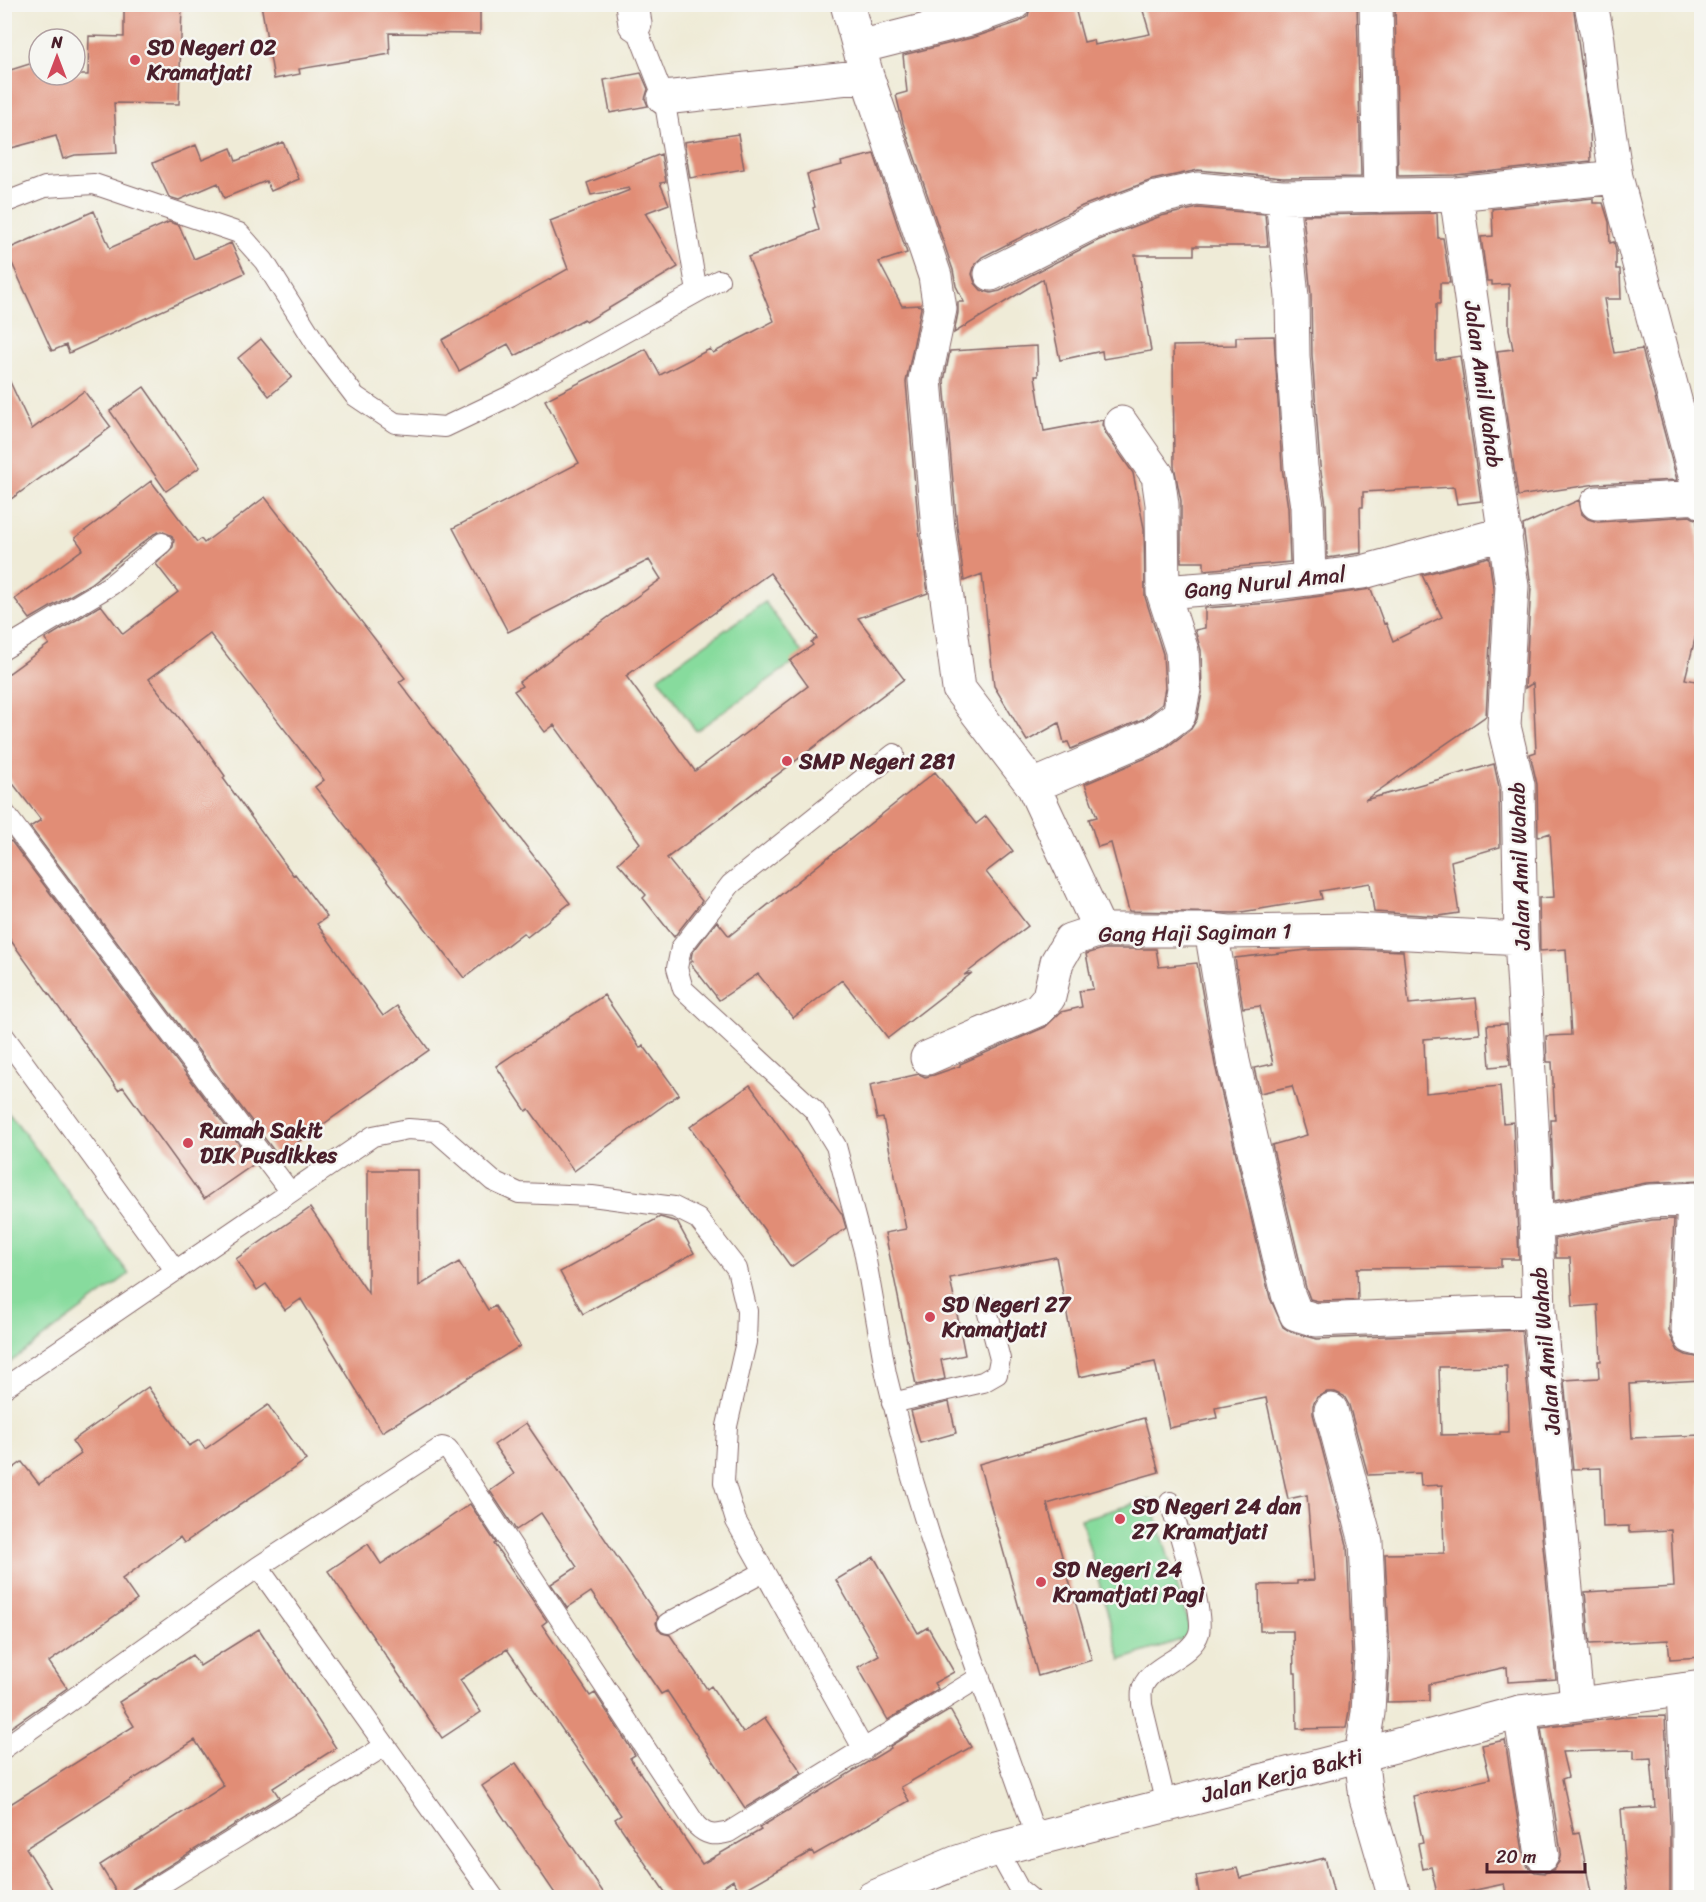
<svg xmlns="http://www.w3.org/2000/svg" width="1706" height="1902" viewBox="0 0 1706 1902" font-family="Sriracha,sans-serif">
  <rect width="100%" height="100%" fill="#f6f6f2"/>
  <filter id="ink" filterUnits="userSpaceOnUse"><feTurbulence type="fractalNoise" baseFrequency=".0167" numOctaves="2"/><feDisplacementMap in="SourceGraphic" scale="12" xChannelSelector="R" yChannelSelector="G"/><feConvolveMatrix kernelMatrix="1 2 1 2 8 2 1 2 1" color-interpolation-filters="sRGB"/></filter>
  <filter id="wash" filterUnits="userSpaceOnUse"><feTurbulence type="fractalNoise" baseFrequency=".008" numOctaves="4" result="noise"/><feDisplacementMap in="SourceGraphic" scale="24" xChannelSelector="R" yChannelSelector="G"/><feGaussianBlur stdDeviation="1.35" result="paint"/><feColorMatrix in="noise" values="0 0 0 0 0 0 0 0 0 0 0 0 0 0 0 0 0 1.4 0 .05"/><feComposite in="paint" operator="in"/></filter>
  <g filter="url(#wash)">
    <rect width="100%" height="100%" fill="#efebd7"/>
    <path fill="#87db9d" stroke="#687d64" stroke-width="1.5" d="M765 602 804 655 696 731 658 677Z
      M5 1107 129 1274 5 1366H4Z
      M1151 1499 1192 1636 1121 1660 1081 1519Z"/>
    <g id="blocks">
      <path fill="#e18d76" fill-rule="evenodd" d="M124 4H182L179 104 114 103 117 153 75 155 63 159 56 136 4 150V72L39 61V75H88L89 36 124 37Z
        M261 4 480 5V34L389 33 390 54 299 69 300 74 274 79Z
        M1031 4H1074L1084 42 1093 40 1094 45 1150 34 1141 4H1357L1361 177 1283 178 1198 170 1152 180 1082 206 982 257 975 264 972 274 975 283 981 290 991 293 1000 291 1099 240 1161 216 1198 208 1265 214 1268 246H1194V255H1135L1151 351 1103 359 1102 351 1060 360 1043 279 954 333 958 313V302H964L956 286 953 270 903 123 896 95 907 92 903 55 975 37 1019 22 1028 16Z
        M1395 4H1573L1590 128 1591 161 1455 175 1398 176Z
        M641 73 648 89 645 99 648 106 610 113 604 80Z
        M738 134 744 169 690 178 684 142Z
        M283 142 299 179 271 191 266 181 224 198 218 183 179 200 169 197 153 163 196 145 202 160 231 148 236 161Z
        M661 154 666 182 660 183 669 204 645 213 678 267 586 322 584 319 515 356 508 344 459 371 442 340 568 269 550 221 630 190 629 188 591 195 587 183Z
        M874 154 907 253 879 262 902 306 920 305 921 308 906 382 919 531 928 593 858 618 904 679 667 858 702 901 674 937 643 898 646 895 618 863 640 843 554 725 545 732 514 691 522 686 519 682 661 579 649 560 508 632 453 528 579 463 545 400 646 349 660 375 710 349 713 353 774 321 748 257 819 230 813 208 815 207 807 174 842 165 841 162ZM770 573 817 638 811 642 813 645 790 661 808 686 695 771 626 676Z
        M1593 198V203H1603L1609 222 1610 243 1614 242 1616 251V269H1620L1621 299H1604L1614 353 1642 349 1677 480 1596 484 1518 496 1497 351 1513 349 1509 329V284L1492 285V281H1487L1481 237 1493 236 1492 209Z
        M94 211 110 248 169 222 179 225 194 259 231 243 245 273 69 353 66 345 52 351 6 250Z
        M1437 213 1438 238H1443L1450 283H1440V304H1436V360L1460 356 1481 501 1457 504 1454 487 1363 492V507H1360L1361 553 1327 558 1326 505 1320 465 1312 355 1311 295 1303 215Z
        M1274 336 1282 468 1288 508 1290 562 1204 570V562H1181V501L1174 466 1173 346 1236 345V337Z
        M261 339 292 377 269 396 238 358Z
        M1037 346 1038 376H1035L1044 431 1103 420 1102 425 1106 434 1133 473 1144 528 1145 597 1163 654 1165 688 1162 704 1143 719 1071 749 1068 742 1064 743 1059 723 1027 741 994 686 982 574 964 581 957 527 944 381 950 351Z
        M4 369 32 429 84 391 111 427 4 504Z
        M144 387 200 467 166 491 110 411Z
        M151 481 197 542 201 539 204 543 265 497 405 678 399 682 570 903 527 937 523 933 464 978 315 787 324 780 210 634 149 679 198 742 200 741 225 776 223 778 293 875 295 874 327 917 317 924 383 1016 397 1006 429 1050 278 1156 30 827 41 820 4 772V677L49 644 45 639 101 605 123 634 178 592 156 564 173 547 174 540 171 535 161 531 154 534 90 584 30 619 15 599 83 549 75 538Z
        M1579 500 1582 514 1588 519 1598 522 1690 516 1697 520 1699 554 1701 555V615L1685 679 1701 682V978H1700L1701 1024H1699L1700 1058H1697L1701 1121V1180L1646 1183 1554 1201 1551 1120H1555L1552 1062H1547L1546 1036 1571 1035 1566 949 1540 951 1539 898 1554 897 1550 833 1538 837 1537 784 1530 754 1536 752 1533 683 1525 688 1531 587 1523 525Z
        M1489 557 1493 587 1486 716 1365 800 1494 764 1499 787 1500 847 1451 861 1459 913 1439 916 1374 912 1370 883 1320 891 1322 899 1235 913 1129 911 1111 843 1098 847 1089 819 1097 817 1085 784 1160 752 1191 729 1197 719 1202 693 1201 650 1195 630 1205 628V608L1271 603 1371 589 1384 624 1386 623 1393 641 1442 617 1422 575Z
        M935 772 976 824 986 816 1013 851 986 872 1028 926 964 975 972 973 888 1038 842 980 793 1018 758 974 719 1000 690 963 693 961 691 959 692 953 717 921 729 936Z
        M11 841 254 1164 204 1199 123 1087 118 1090 4 931V846Z
        M1103 949H1156L1159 967 1197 963 1215 1065 1270 1298 1283 1327 1291 1332 1317 1339 1522 1330 1556 1679 1508 1682 1507 1667 1429 1684V1701L1387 1702 1390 1655 1385 1554 1444 1553 1442 1485 1421 1486 1420 1473 1368 1475 1349 1405 1344 1396 1335 1392H1327L1317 1397 1313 1405V1414L1347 1545 1352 1656 1349 1711 1346 1728 1297 1729 1296 1673H1294L1293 1631H1260L1259 1585 1297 1584V1581L1314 1580 1307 1495 1288 1499 1266 1398 1215 1408 1217 1418 1169 1428 1155 1362 1079 1377 1056 1257 950 1278 965 1355 941 1360 945 1379 916 1385 885 1233 906 1229 883 1118 877 1119 870 1085 919 1074 925 1077 934 1075 960 1066V1064L1045 1027 1061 1012 1082 1007 1079 991 1093 989 1086 954ZM1507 1366 1508 1432H1500V1434L1441 1435 1439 1367Z
        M1353 949 1403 951 1409 1004 1476 998 1480 1034 1424 1039 1426 1093 1500 1086 1503 1123 1513 1122 1519 1259H1501V1267L1357 1268 1358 1300 1318 1301 1310 1299 1306 1288 1272 1145 1307 1135 1292 1086 1260 1093 1254 1068 1273 1064 1260 1006 1243 1008 1235 958 1307 950Z
        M604 995 640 1048 643 1045 679 1094 574 1171 529 1109 526 1111 496 1066Z
        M1507 1024 1510 1065 1490 1067 1487 1025Z
        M750 1085 842 1214 846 1228 791 1267 690 1127Z
        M368 1170H418L419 1286 459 1262 488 1310 495 1306 520 1346 382 1432 301 1299 285 1310 266 1284 257 1290 236 1259 310 1208 368 1293Z
        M660 1217 677 1222 694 1253 583 1314 560 1272Z
        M1674 1219 1669 1330 1671 1337 1678 1351 1686 1355 1701 1358V1380L1629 1384 1632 1438 1701 1435V1657L1670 1659 1668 1640 1590 1644 1585 1592 1674 1587 1671 1530 1629 1532V1526L1603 1527 1601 1468 1573 1469 1564 1380 1599 1378 1598 1361H1601L1598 1305 1573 1307 1570 1258H1556L1555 1239 1652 1220Z
        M148 1387 189 1446 199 1440 205 1449 268 1405 306 1460 184 1543 180 1537 122 1579 137 1600 49 1662 67 1688 4 1732V1475L22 1462 39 1484 81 1454 72 1441Z
        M949 1402 956 1433 920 1443 911 1411Z
        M1144 1418 1159 1472 1047 1504 1092 1660 1038 1676 979 1464Z
        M526 1423 658 1617 656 1623 658 1629 662 1633 670 1635 707 1689 711 1686 743 1733 765 1718 802 1773 745 1808 667 1691 661 1694 591 1592 567 1608 551 1584 577 1567 541 1513 516 1530 490 1491 514 1474 494 1445Z
        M470 1504 496 1543 494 1544 547 1621 542 1625 590 1696 595 1693 635 1755 630 1758 702 1864 761 1830 759 1828 891 1748 890 1746 950 1710 971 1747 901 1787 909 1801 814 1855 812 1851 740 1892 733 1880 706 1898H669L615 1819 621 1815 507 1649 460 1680 481 1712 442 1738 328 1571 368 1544 381 1564Z
        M874 1557 918 1633 928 1627 954 1672 934 1683 938 1689 888 1720 858 1667 879 1655 836 1580Z
        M259 1629 336 1748 273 1788 279 1797 133 1888 128 1894 120 1898 100 1865 224 1786 195 1740 26 1848 58 1898H4V1808L134 1726 119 1702 192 1655 200 1666Z
        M1665 1716 1670 1825V1897L1628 1898 1621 1809 1655 1807 1651 1758 1634 1759V1750L1562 1752 1568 1777 1562 1779 1574 1833 1579 1832 1592 1898H1507L1504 1884 1438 1898 1431 1867 1423 1869 1418 1844 1423 1843 1413 1796 1490 1779 1482 1745 1505 1740 1524 1858 1528 1867 1535 1872 1545 1873 1553 1870 1559 1862 1561 1852 1541 1728 1624 1717Z
        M516 1763 607 1898H558L482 1786Z
        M1325 1858 1335 1898H1200L1196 1876 1237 1868 1240 1878Z"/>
    </g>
  </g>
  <g filter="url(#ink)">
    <use href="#blocks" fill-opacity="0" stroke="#846667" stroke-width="1.5"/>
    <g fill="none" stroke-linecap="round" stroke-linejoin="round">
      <g stroke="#846667" stroke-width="22">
        <path id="lane" d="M635 24 664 98 697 292
          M4 203 45 187 94 184 239 233 264 261 320 350 355 396 395 423 445 427 510 396 719 280
          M4 649 111 585 162 543
          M894 754 731 884 681 948 677 968 683 989 814 1110 836 1146 865 1255 886 1374 910 1471 931 1540 1037 1839
          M4 812 290 1192
          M4 1036 176 1271
          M4 1388 373 1136 408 1129 436 1131 493 1181 519 1193 592 1196 674 1207 698 1219 737 1269 747 1311 746 1342 727 1426 724 1482 736 1521 864 1750
          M892 1403 983 1382 997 1374 1000 1359 986 1306
          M258 1567 494 1898
          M668 1623 764 1572
          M4 1748 258 1567 442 1447 448 1449 696 1825C707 1836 714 1836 729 1832L980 1677
          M1166 1805 1142 1705C1142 1700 1141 1695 1142 1691 1145 1666 1191 1659 1199 1633 1205 1612 1177 1527 1170 1502
          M997 1849 1019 1889 1030 1898
          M139 1898 385 1746"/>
      </g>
      <g stroke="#846667" stroke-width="35">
        <path id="street" d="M632 4 635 24
          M847 4 867 76 935 276 940 309 925 380 938 529 959 689 1033 786 1100 930
          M1376 4 1380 196
          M1591 4 1598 40 1603 91 1616 177 1702 502
          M859 47 970 19 1013 4
          M664 98 867 76
          M1456 194 1512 586 1504 726 1518 785 1521 939 1534 1156 1539 1311 1577 1703
          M1282 197 1292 297 1293 356 1301 467 1307 506 1309 579
          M991 274 1091 223 1156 198 1197 189 1282 197 1456 194 1616 177
          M1121 423 1158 476 1162 504 1163 592
          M1597 503 1700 497
          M1033 786 1152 735 1179 715 1184 689 1182 651 1163 592 1269 584 1363 572 1506 533
          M1211 930 1233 1061 1288 1294 1296 1314 1316 1320 1539 1311
          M927 1058 1038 1010 1049 997 1057 962 1070 940 1100 930H1211L1229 932 1353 930 1521 939
          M1694 1199 1688 1330 1691 1337 1702 1340
          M1536 1224 1650 1201 1702 1199
          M1331 1410 1366 1542 1371 1656 1368 1713 1361 1755 1366 1798 1395 1898
          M1683 1690 1689 1825V1898
          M1520 1712 1542 1855"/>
      </g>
      <g stroke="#846667" stroke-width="35">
        <path id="secondary" d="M872 1898 955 1863 997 1849 1361 1755 1520 1712 1702 1687"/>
      </g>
      <use href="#lane" stroke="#fff" stroke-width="20"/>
      <use href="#street" stroke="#fff" stroke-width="33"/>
      <use href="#secondary" stroke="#fff" stroke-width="33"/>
    </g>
  </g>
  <g fill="#d1495b" stroke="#f6f6f2" stroke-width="2">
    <circle cx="135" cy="60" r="6"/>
    <circle cx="787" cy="761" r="6"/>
    <circle cx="188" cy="1143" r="6"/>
    <circle cx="930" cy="1317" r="6"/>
    <circle cx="1120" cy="1519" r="6"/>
    <circle cx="1041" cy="1582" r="6"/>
  </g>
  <g text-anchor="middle" stroke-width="5" stroke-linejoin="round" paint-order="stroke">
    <g font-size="22" font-weight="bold" fill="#4a1f2b" stroke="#f6f6f2" text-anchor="start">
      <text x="147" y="55">SD Negeri 02<tspan x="147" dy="25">Kramatjati</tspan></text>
      <text x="799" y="769">SMP Negeri 281</text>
      <text x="200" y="1138">Rumah Sakit<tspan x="200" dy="25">DIK Pusdikkes</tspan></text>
      <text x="942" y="1312">SD Negeri 27<tspan x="942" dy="25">Kramatjati</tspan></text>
      <text x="1132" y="1514">SD Negeri 24 dan<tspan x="1132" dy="25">27 Kramatjati</tspan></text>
      <text x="1053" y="1577">SD Negeri 24<tspan x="1053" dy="25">Kramatjati Pagi</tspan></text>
    </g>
    <g font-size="22" fill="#4a1f2b" stroke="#f6f6f2">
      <text transform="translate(1484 384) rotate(82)" y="8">Jalan Amil Wahab</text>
      <text transform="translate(1265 582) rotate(-6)" y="8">Gang Nurul Amal</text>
      <text transform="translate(1519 866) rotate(-92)" y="8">Jalan Amil Wahab</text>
      <text transform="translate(1195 932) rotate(-1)" y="8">Gang Haji Sagiman 1</text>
      <text transform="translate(1545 1351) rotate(-95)" y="8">Jalan Amil Wahab</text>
      <text transform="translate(1282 1775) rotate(-14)" y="8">Jalan Kerja Bakti</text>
    </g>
  </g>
  <rect width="1706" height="1902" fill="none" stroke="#f6f6f2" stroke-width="24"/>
  <g transform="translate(57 57)"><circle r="28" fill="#f6f6f2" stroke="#b1a0a2" stroke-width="1.5"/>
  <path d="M0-4.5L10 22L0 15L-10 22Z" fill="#d1495b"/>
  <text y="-9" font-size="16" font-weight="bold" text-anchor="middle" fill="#4a1f2b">N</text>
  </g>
  <path d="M1487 1863v9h98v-9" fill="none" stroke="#4a1f2b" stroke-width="3"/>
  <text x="1496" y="1863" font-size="18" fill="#4a1f2b" stroke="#f6f6f2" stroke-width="4.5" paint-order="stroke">20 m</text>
</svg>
